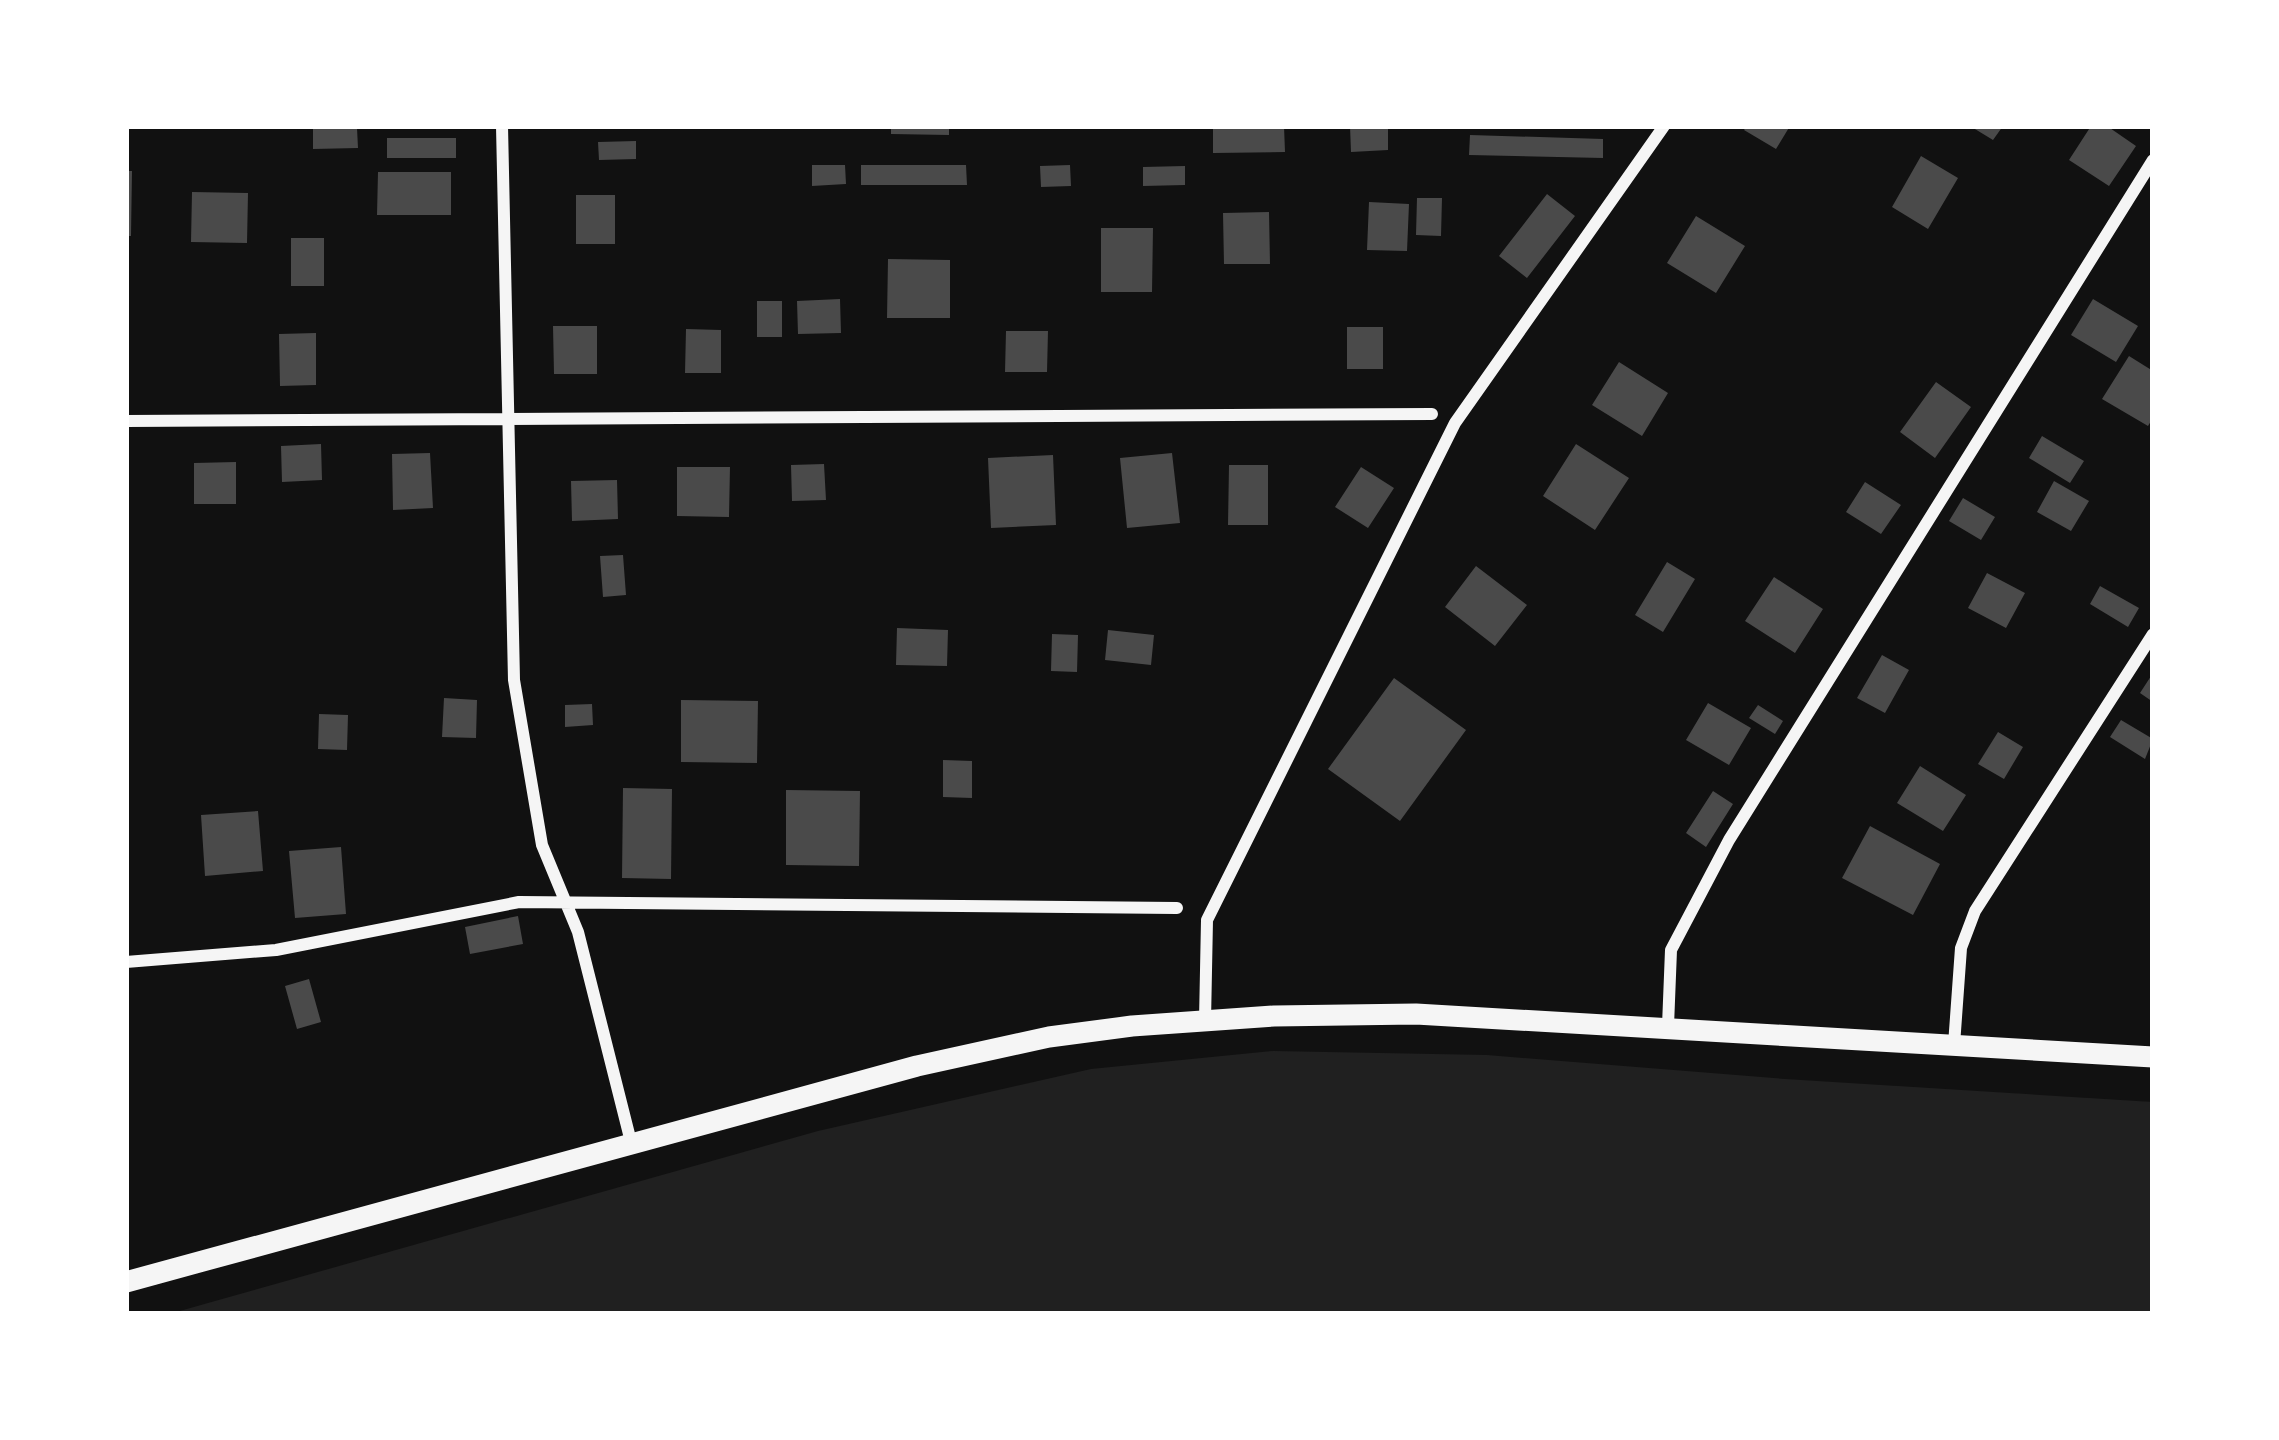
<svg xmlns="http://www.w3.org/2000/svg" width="2279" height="1440" viewBox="0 0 2279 1440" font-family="'PT Sans',sans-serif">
  <rect width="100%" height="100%" fill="#111"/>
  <path fill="#202020" d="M1273 1051 1487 1055 1785 1079 2153 1102V1314H169L818 1131 1091 1069Z"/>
  <path fill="#4a4a4a" d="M891 126H949V135L891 134Z
    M1213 126H1284L1285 152 1213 153Z
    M1350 126H1388V150L1351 152Z
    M1747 126H1790L1776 149 1744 130Z
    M1970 126H2003L1993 140Z
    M2091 126H2107L2136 146 2109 186 2069 160Z
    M313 128H357L358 148 313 149Z
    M1470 135 1603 139V158L1469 155Z
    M387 138H456V158H387Z
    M636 141V159L599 160 598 142Z
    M1921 156 1958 178 1928 229 1892 207Z
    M812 165H845L846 184 812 186Z
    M861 165H966L967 185H861Z
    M1070 165 1071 186 1041 187 1040 166Z
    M1185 166V185L1143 186V167Z
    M126 171H132L131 236H126Z
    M378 172H451V215H377Z
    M192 192 248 193 247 243 191 242Z
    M1547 194 1575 216 1527 278 1499 256Z
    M576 195H615V244H576Z
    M1417 198H1442L1441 236 1416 235Z
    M1369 202 1409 204 1407 251 1367 250Z
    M1269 212 1270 264H1224L1223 213Z
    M1696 216 1745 246 1716 293 1667 263Z
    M1101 228H1153L1152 292H1101Z
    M291 238H324V286H291Z
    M888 259 950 260V318H887Z
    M840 299 841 333 798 334 797 301Z
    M2093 299 2138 326 2116 362 2071 335Z
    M757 301H782V337H757Z
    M553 326H597V374H554Z
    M1347 327H1383V369H1347Z
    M686 329 721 330V373H685Z
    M1006 331H1048L1047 372H1005Z
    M316 333V385L280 386 279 334Z
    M2129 356 2153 371V418L2148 426 2102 399Z
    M1619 362 1668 393 1642 436 1592 405Z
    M1936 382 1971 407 1935 458 1900 432Z
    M2042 436 2084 461 2070 483 2029 458Z
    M321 444 322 480 282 482 281 446Z
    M1576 444 1629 478 1595 530 1543 496Z
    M430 453 433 508 393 510 392 454Z
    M1172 453 1180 523 1127 528 1120 458Z
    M1053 455 1056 525 991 528 988 458Z
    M236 462V504H194V463Z
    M824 464 826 500 792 501 791 465Z
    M1229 465H1268V525H1228Z
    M677 467H730L729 517 677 516Z
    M1361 467 1394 488 1368 528 1335 507Z
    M617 480 618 519 572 521 571 481Z
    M2054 481 2089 501 2071 531 2037 512Z
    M1865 482 1901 505 1881 534 1846 512Z
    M1963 498 1995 517 1981 540 1949 521Z
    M623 555 626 595 603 597 600 556Z
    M1667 562 1695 579 1663 632 1635 615Z
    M1476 566 1527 605 1495 646 1445 607Z
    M1987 573 2025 593 2006 628 1968 608Z
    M1774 577 1823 609 1795 653 1745 621Z
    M2100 586 2139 608 2128 627 2090 604Z
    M897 628 948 630 947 666 896 665Z
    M1108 630 1154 635 1151 665 1105 660Z
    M1052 634 1078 635 1077 672 1051 671Z
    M1882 655 1909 670 1885 713 1857 698Z
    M2153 673V702L2140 693Z
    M1394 678 1466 730 1400 821 1328 769Z
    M444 698 477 700 476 738 442 737Z
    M681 700 758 701 757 763 681 762Z
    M1708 703 1751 728 1729 765 1686 740Z
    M592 704 593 725 565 727V705Z
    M1758 705 1783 721 1775 734 1749 718Z
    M319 714 348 715 347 750 318 749Z
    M2121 720 2153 739 2145 759 2110 737Z
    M1998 732 2023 747 2004 779 1978 764Z
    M943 760 972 761V798L943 797Z
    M1920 766 1966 795 1943 831 1897 803Z
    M623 788 672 789 671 879 622 878Z
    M786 790 860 791 859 866 786 865Z
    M1713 791 1733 804 1706 847 1686 833Z
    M258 811 263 871 205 876 201 815Z
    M1870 826 1940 864 1913 915 1842 878Z
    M341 847 346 914 295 918 289 851Z
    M518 916 523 944 470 954 465 927Z
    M309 979 321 1022 297 1029 285 986Z"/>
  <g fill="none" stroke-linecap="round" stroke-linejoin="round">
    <path stroke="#f5f5f5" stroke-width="12" d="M502 126 514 680 542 845 578 932 631 1142
      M126 421 1432 414
      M126 962 276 950 519 902 1177 908
      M1205 1021 1207 920 1455 423 1664 126
      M1668 1026 1671 950 1729 840 2153 160
      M1954 1045 1961 948 1975 911 2153 634"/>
    <path stroke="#f5f5f5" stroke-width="21" d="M126 1282 917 1066 1049 1037 1132 1026 1274 1016 1416 1014 2153 1057"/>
  </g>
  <rect width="2279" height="1440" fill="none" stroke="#ffffff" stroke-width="258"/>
</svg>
